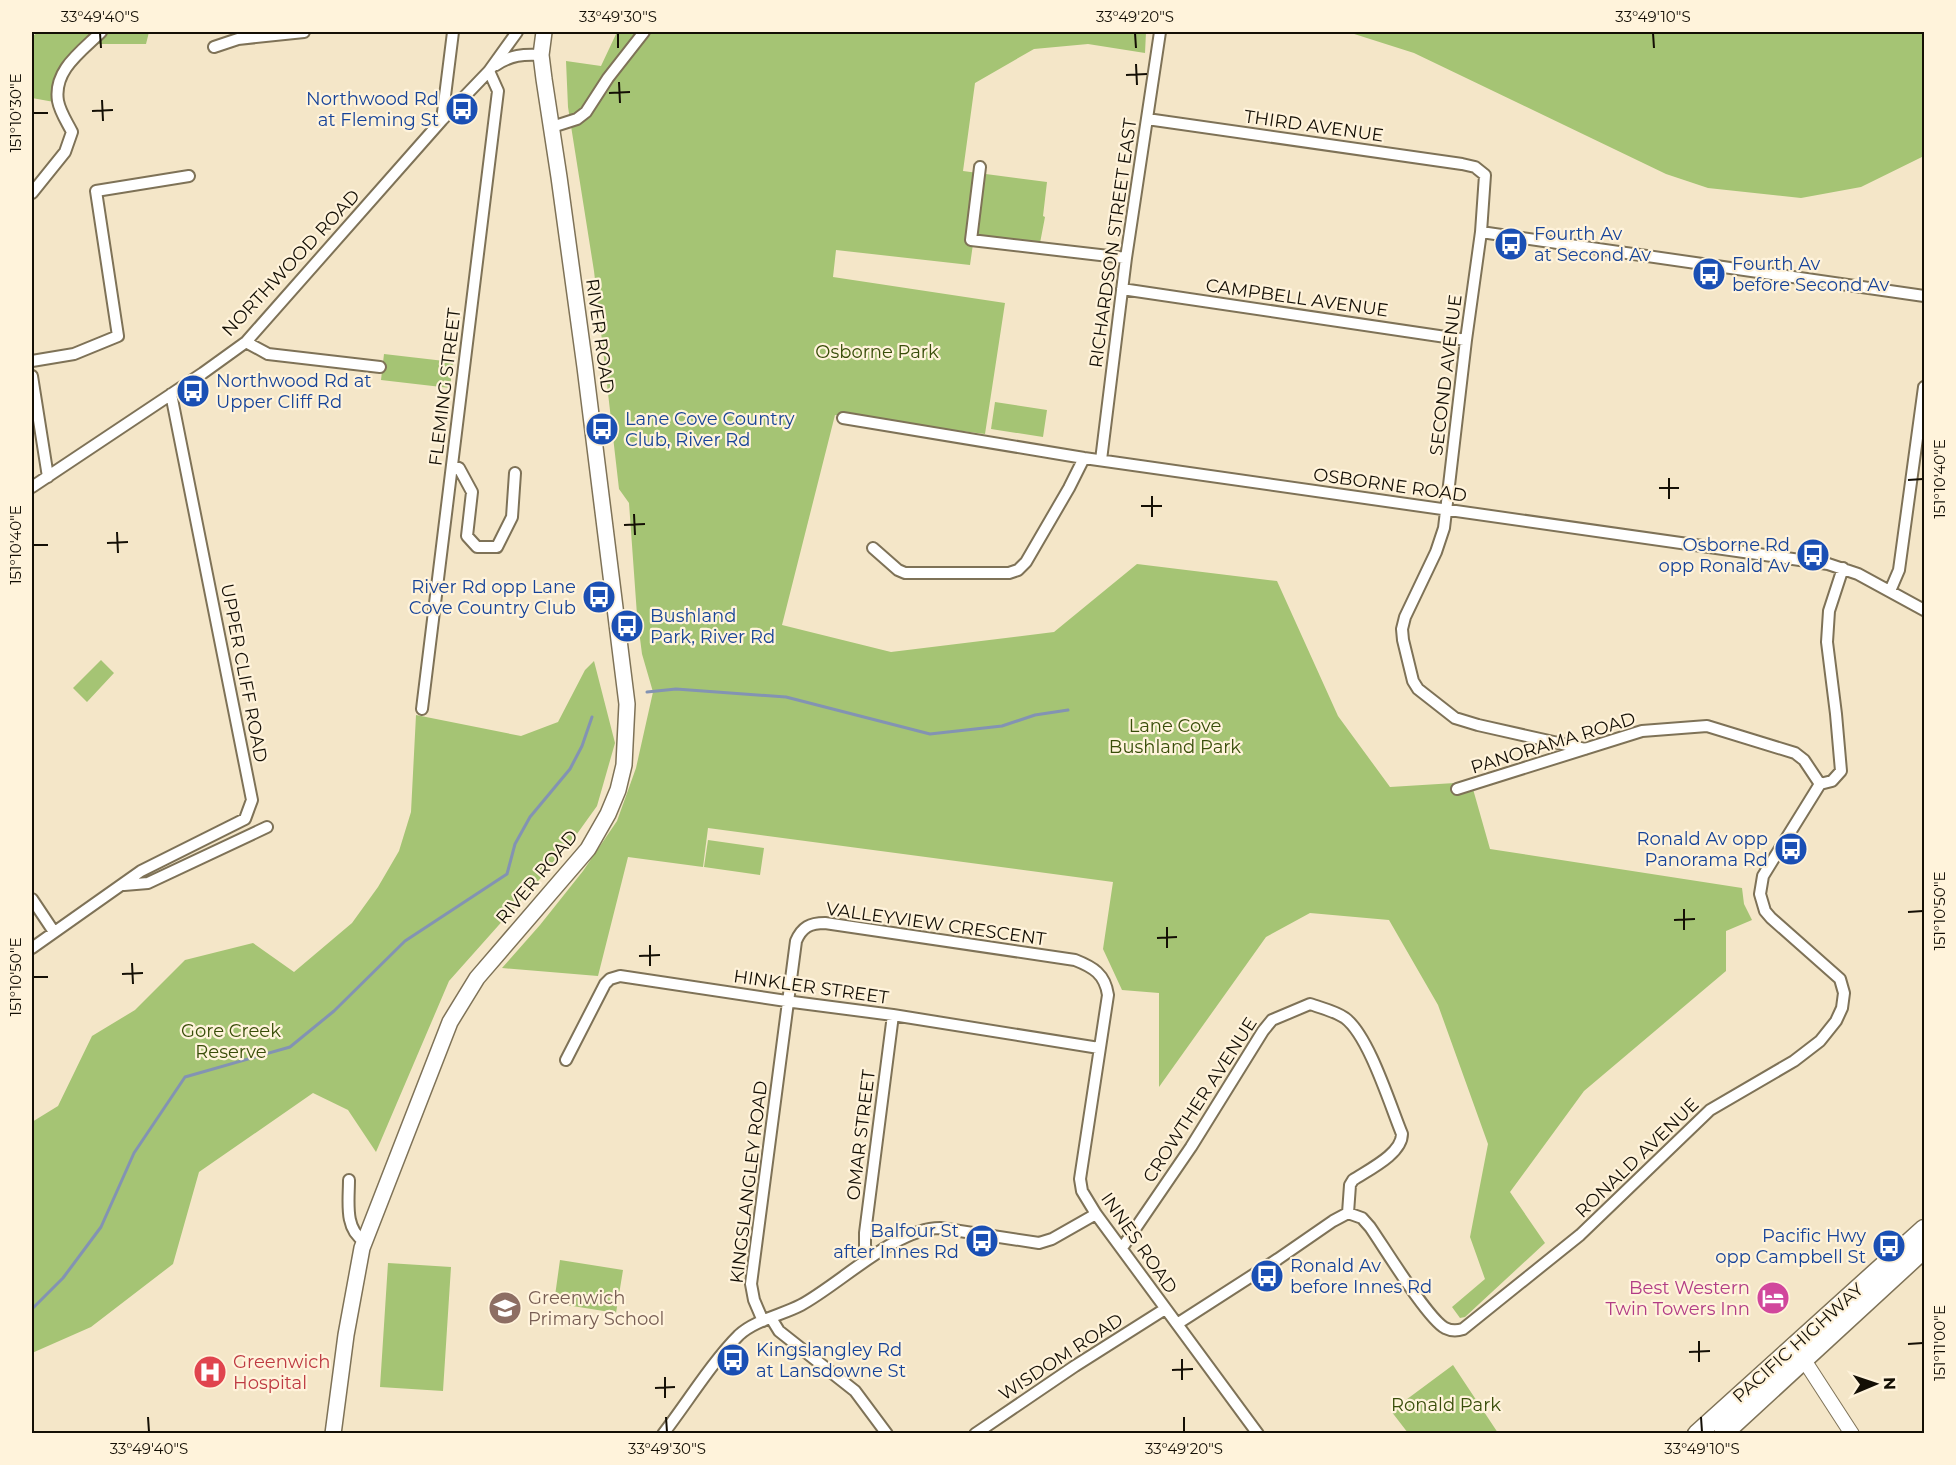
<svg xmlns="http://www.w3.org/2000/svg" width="1956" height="1465" viewBox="0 0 1956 1465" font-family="Montserrat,sans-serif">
  <rect width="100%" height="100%" fill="#f4e6c8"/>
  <path fill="#a5c474" d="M38 32H149L146 44H84L54 102 32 98V37Z
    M617 32H1146L1145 53 1088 44 1034 49 975 83 963 171 1047 182 1043 216 1045 217 1040 243 973 244 970 265 836 250 833 277 1005 303 985 434 835 415 782 625 891 652 1054 632 1137 564 1277 581 1338 716 1390 787 1471 782 1490 849 1742 888 1744 904 1752 920 1726 931V971L1584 1091 1510 1192 1545 1243 1465 1317 1460 1318 1452 1307 1485 1279 1470 1237 1488 1144 1438 1005 1389 920 1310 913 1266 937 1159 1087V993L1122 990 1103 949 1113 882 708 828 703 867 628 857 598 976 502 968 540 925 583 871 617 821 636 768 653 692 642 654 637 615 629 503 619 489 594 271 568 107 566 61 601 66Z
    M1348 32H1924V156L1861 187 1801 198 1708 188 1666 174 1414 53Z
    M384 354 453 362 450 388 381 380Z
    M995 402 1047 410 1043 437 991 429Z
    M101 660 114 673 87 702 73 688Z
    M594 661 615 743 597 806 564 852 449 981 376 1152 348 1110 313 1093 199 1172 173 1264 91 1327 32 1353V1122L58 1106 92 1036 135 1010 185 960 253 943 294 972 352 923 378 887 399 851 411 812 416 715 521 736 558 722 585 670Z
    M708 840 764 848 760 875 704 867Z
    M560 1260 623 1270 616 1313 554 1303Z
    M388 1263 451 1267 443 1391 380 1387Z
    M1453 1365 1498 1433H1408L1391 1411Z"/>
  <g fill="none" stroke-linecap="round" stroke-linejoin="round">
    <path stroke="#8393b3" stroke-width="3" d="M647 692 676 689 786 697 930 734 1002 726 1035 715 1068 710
      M32 1309 63 1278 101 1227 134 1153 185 1077 290 1047 334 1011 405 941 507 874 515 844 530 817 570 769 582 746 592 717"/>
    <g stroke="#7e7257" stroke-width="14">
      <path id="minor" d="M214 47 238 39 304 32
        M496 65C511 55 523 54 541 55
        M1147 119 1462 164 1475 167 1485 175 1481 232 1466 340 1444 528 1436 552 1405 617 1402 629 1403 640 1413 681 1418 689 1455 718 1478 725 1585 749
        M442 120 453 32
        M552 127 577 119 586 112 608 78 644 32
        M980 167 971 240 1126 258
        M32 193 65 152 72 132C67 122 60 112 58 101 53 70 82 51 101 32
        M1481 232 1924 296
        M1122 289 1466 340
        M246 342 268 354 380 367
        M32 361 74 354 118 336 96 191 189 176
        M32 376 48 477
        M843 418 1084 458 1828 564 1858 574 1924 610
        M1101 460 1126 258 1160 32
        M452 466 459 468 472 492 467 536 477 547H497L512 517 515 473
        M32 487 203 373 246 342 442 120 489 71 517 32
        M873 548 898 570 905 573H1009L1018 570 1026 562 1069 488 1084 458
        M1890 591 1899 570 1924 387
        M422 709 498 91 489 71
        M1820 784 1832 781 1841 771 1836 714 1827 642 1829 611 1843 568
        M1457 789 1642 731 1707 726 1795 753 1804 760 1820 784
        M124 885 148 883 267 827
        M32 899 54 932
        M32 948 141 871 245 819 252 800 171 394
        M566 1060 605 984 610 979 620 976 793 1002 893 1015 1099 1048
        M349 1180C349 1201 344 1229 364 1241
        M1122 1248 1191 1147 1263 1031 1272 1020 1310 1004C1321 1008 1335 1011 1345 1018 1369 1036 1390 1105 1402 1134 1402 1154 1368 1170 1353 1180L1350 1185 1348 1213
        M869 1258 865 1246V1233L893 1015
        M771 1318 779 1331 855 1391 887 1434
        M763 1321 754 1300 751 1284 796 941C802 927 810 923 825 923L1075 960C1093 967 1105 974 1108 995L1080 1179 1082 1191 1096 1214 1258 1434
        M1177 1324 1278 1259 1333 1221 1348 1213 1362 1218 1370 1227C1384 1247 1427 1318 1445 1328 1451 1331 1457 1331 1463 1329L1580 1235 1710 1110 1794 1061 1820 1041 1836 1021 1842 1008 1844 993 1840 979 1771 918 1765 911 1760 894 1763 876 1820 784
        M663 1434C687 1403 712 1362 739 1335 755 1320 782 1315 801 1305 840 1284 896 1228 940 1228L1039 1243 1052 1239 1096 1214
        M975 1434 1075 1366 1165 1309"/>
    </g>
    <g stroke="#7e7257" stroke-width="16">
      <path id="tertiary" d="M1804 1360 1852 1434"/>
    </g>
    <g stroke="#7e7257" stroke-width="18">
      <path id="secondary" d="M333 1434 346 1335 362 1248 450 1022 477 978 588 849 608 814 618 790 624 765 627 704 585 367 559 177 544 79 541 55 544 32"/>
    </g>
    <g stroke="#7e7257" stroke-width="21">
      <path id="primary" d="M1697 1434 1924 1229
        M1723 1434 1924 1249"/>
    </g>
    <use href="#minor" stroke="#fff" stroke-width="10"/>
    <use href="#tertiary" stroke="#fff" stroke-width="14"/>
    <use href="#secondary" stroke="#fff" stroke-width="15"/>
    <use href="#primary" stroke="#fff" stroke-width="18"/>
  </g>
  <path fill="none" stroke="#140f05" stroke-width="2" d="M100 33 101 48M618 33V48M1135 33 1136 48M1653 33 1654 48M1136 64 1137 85M1126 75 1147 74M619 82 620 103M609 93 630 92M102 100 103 121M92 111 113 110M33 113H48M1669 478V499M1908 480 1923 479M1659 488H1679M1152 496V517M1141 506H1162M634 514 635 535M624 525 645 524M117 532 118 553M107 543 128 542M33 545H48M1684 909V930M1908 912 1923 911M1674 920 1695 919M1167 927V948M1157 938 1177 937M650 945V966M639 956 660 955M132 963 133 984M122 974 143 973M33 977H48M1699 1341V1362M1908 1344 1923 1343M1689 1352 1710 1351M1182 1359V1380M1172 1370 1193 1369M665 1377V1398M655 1388 675 1387M148 1417 149 1432M666 1417 667 1432M1184 1417V1432M1701 1417 1702 1432"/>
  <defs>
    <g id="bus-disc" transform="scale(1.725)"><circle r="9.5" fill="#1a4fb4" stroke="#fff3db"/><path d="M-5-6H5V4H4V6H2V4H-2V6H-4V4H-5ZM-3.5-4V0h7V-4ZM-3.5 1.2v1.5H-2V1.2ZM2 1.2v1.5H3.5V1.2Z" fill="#fff"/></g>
    <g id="hotel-disc" transform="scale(1.725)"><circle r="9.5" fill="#d1479c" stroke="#fff3db"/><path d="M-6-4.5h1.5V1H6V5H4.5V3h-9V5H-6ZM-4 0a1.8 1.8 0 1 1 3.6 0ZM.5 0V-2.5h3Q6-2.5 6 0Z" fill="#fff"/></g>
    <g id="school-disc" transform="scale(1.725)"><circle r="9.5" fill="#8d6e63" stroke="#fff3db"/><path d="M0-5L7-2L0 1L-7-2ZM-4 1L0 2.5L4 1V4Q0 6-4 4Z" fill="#fff"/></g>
    <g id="hospital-disc" transform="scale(1.725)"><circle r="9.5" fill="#e0444e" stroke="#fff3db"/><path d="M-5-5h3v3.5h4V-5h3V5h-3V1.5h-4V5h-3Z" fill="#fff"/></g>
  </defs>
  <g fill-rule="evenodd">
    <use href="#bus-disc" x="462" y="109"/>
    <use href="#bus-disc" x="1511" y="244"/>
    <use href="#bus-disc" x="1709" y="274"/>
    <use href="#bus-disc" x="193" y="391"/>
    <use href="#bus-disc" x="602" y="429"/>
    <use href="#bus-disc" x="1813" y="555"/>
    <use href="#bus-disc" x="599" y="597"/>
    <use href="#bus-disc" x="627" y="626"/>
    <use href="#bus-disc" x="1791" y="849"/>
    <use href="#bus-disc" x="982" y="1241"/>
    <use href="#bus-disc" x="1889" y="1246"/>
    <use href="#bus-disc" x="1267" y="1276"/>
    <use href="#hotel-disc" x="1773" y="1298"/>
    <use href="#school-disc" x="505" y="1308"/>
    <use href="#bus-disc" x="733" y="1360"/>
    <use href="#hospital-disc" x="210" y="1372"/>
  </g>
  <g text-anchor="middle" stroke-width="4.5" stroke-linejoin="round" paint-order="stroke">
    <g font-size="18" fill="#164399" stroke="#fff3db" text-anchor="start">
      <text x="439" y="105" text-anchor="end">Northwood Rd<tspan x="439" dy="21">at Fleming St</tspan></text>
      <text x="1534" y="240">Fourth Av<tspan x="1534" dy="21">at Second Av</tspan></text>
      <text x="1732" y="270">Fourth Av<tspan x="1732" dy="21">before Second Av</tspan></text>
      <text x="216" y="387">Northwood Rd at<tspan x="216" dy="21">Upper Cliff Rd</tspan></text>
      <text x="625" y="425">Lane Cove Country<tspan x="625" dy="21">Club, River Rd</tspan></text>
      <text x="1790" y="551" text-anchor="end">Osborne Rd<tspan x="1790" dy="21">opp Ronald Av</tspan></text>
      <text x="576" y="593" text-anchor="end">River Rd opp Lane<tspan x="576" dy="21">Cove Country Club</tspan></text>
      <text x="650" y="622">Bushland<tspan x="650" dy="21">Park, River Rd</tspan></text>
      <text x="1768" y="845" text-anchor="end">Ronald Av opp<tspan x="1768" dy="21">Panorama Rd</tspan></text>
      <text x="959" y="1237" text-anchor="end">Balfour St<tspan x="959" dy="21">after Innes Rd</tspan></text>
      <text x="1866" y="1242" text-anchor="end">Pacific Hwy<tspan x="1866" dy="21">opp Campbell St</tspan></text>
      <text x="1290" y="1272">Ronald Av<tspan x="1290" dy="21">before Innes Rd</tspan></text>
      <text x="756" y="1356">Kingslangley Rd<tspan x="756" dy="21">at Lansdowne St</tspan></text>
    </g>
    <g font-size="18" fill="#140f05" stroke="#fff3db">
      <text transform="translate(1314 126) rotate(8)" y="6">THIRD AVENUE</text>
      <text transform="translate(1113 243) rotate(-82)" y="6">RICHARDSON STREET EAST</text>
      <text transform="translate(291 263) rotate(-47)" y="6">NORTHWOOD ROAD</text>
      <text transform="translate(1297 298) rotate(8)" y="6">CAMPBELL AVENUE</text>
      <text transform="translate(600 336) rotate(82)" y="6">RIVER ROAD</text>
      <text transform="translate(1446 375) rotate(-83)" y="6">SECOND AVENUE</text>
      <text transform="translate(445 387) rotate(-83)" y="6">FLEMING STREET</text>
      <text transform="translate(1390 485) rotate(8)" y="6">OSBORNE ROAD</text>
      <text transform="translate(244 673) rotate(79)" y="6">UPPER CLIFF ROAD</text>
      <text transform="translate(1553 743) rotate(-17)" y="6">PANORAMA ROAD</text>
      <text transform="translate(537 877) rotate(-50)" y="6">RIVER ROAD</text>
      <text transform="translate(936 924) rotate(8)" y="6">VALLEYVIEW CRESCENT</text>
      <text transform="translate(811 987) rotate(8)" y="6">HINKLER STREET</text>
      <text transform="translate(1200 1100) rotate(-57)" y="6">CROWTHER AVENUE</text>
      <text transform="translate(861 1135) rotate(-83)" y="6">OMAR STREET</text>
      <text transform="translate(1637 1158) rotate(-44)" y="6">RONALD AVENUE</text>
      <text transform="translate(749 1182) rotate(-83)" y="6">KINGSLANGLEY ROAD</text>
      <text transform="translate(1139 1243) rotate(55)" y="6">INNES ROAD</text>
      <text transform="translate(1798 1343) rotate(-42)" y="6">PACIFIC HIGHWAY</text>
      <text transform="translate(1061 1357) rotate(-33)" y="6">WISDOM ROAD</text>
    </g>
    <g font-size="18" fill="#384d09" stroke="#fff3db">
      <text x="877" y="358">Osborne Park</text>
      <text x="1175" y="732">Lane Cove<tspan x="1175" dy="21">Bushland Park</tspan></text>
      <text x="231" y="1037">Gore Creek<tspan x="231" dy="21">Reserve</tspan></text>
      <text x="1446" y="1411">Ronald Park</text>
    </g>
    <g font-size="18" fill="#b23c85" stroke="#fff3db" text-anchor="end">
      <text x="1750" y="1294">Best Western<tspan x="1750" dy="21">Twin Towers Inn</tspan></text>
    </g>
    <g font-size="18" fill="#785e54" stroke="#fff3db" text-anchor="start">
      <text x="528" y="1304">Greenwich<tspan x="528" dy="21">Primary School</tspan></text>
    </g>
    <g font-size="18" fill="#be3a42" stroke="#fff3db" text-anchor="start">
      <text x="233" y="1368">Greenwich<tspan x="233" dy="21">Hospital</tspan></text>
    </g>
  </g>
  <rect width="1956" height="1465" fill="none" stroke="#fff3db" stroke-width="66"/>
  <g transform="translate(1875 1384) rotate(88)" stroke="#fff3db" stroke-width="4.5" paint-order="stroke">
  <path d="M0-4.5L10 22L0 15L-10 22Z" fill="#140f05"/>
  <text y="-9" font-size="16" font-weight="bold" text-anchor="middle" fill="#140f05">N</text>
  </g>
  <rect x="33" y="33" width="1890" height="1399" fill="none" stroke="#140f05" stroke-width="2"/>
  <g font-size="15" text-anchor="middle" fill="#140f05">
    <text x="100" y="22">33°49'40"S</text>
    <text x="618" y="22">33°49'30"S</text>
    <text x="1135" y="22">33°49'20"S</text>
    <text x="1653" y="22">33°49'10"S</text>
    <text transform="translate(16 113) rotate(-90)" y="5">151°10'30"E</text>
    <text transform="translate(1940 479) rotate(-90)" y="5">151°10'40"E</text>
    <text transform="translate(16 545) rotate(-90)" y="5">151°10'40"E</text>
    <text transform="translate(1940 911) rotate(-90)" y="5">151°10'50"E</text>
    <text transform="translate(16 977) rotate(-90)" y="5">151°10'50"E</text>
    <text transform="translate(1940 1343) rotate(-90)" y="5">151°11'00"E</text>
    <text x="149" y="1454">33°49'40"S</text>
    <text x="667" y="1454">33°49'30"S</text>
    <text x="1184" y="1454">33°49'20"S</text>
    <text x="1702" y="1454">33°49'10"S</text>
  </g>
</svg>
